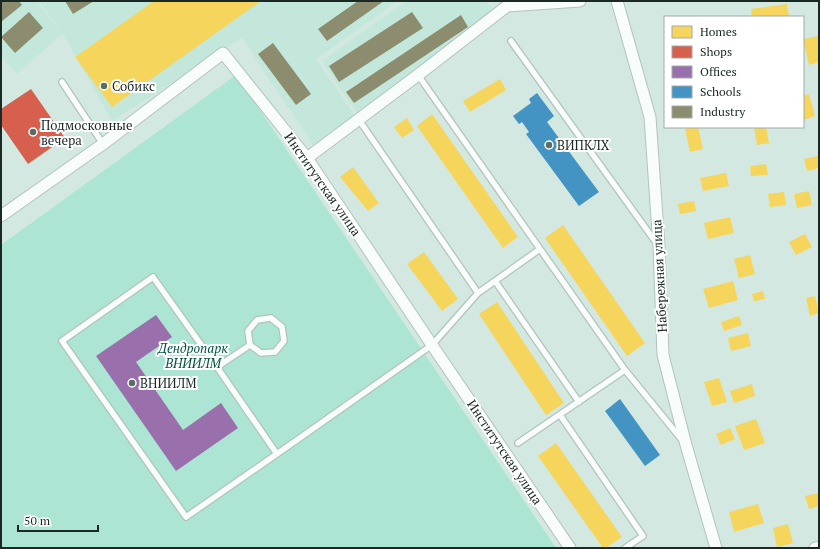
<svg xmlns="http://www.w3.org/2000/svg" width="820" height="549" viewBox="0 0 820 549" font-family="'PT Serif',serif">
  <rect width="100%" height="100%" fill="#d3e8e1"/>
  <path fill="#c3e7db" d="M1 1H37L62 34 17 74 1 56Z
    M39 1H398L316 59 355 116 313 145 242 38 112 121 65 37Z
    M406 1H484L495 9 357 113 322 61Z"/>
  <path fill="#ace5d3" d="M236 75 556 548H1V245Z"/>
  <path fill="#f6d55c" d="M154 1H261L112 107 75 57Z
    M787 4 789 17H752L751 9Z
    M819 36V62L809 65 803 39Z
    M500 79 506 90 470 112 463 101Z
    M809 94 815 116 803 120V96Z
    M432 114 518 237 503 248 417 126Z
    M407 118 414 130 402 138 394 127Z
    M693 127H698L703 149 690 152 685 129Z
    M754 127H766L769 143 757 145Z
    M818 156 819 168 807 171 804 159Z
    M766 164 768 175 751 176 750 166Z
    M353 167 379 203 368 211 340 177Z
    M726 173 729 186 703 191 700 178Z
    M809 191 812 205 797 208 794 194Z
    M784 192 786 205 770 207 768 194Z
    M694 201 696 211 680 214 678 204Z
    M730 217 734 233 708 239 704 223Z
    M563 225 645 343 627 356 545 238Z
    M805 234 812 247 796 255 789 242Z
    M424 252 458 299 442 311 407 264Z
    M750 255 755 274 739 278 734 259Z
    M733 281 738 300 709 308 703 289Z
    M763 291 765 299 754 301 752 294Z
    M815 296 819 313 810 316 806 298Z
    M497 302 564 403 546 415 479 314Z
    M739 316 742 325 724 331 721 322Z
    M748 333 751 346 731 351 728 338Z
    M719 378 727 402 712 406 704 382Z
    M752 384 755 396 734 403 730 391Z
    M756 419 765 443 744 450 735 426Z
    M730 428 735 439 721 445 716 434Z
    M556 443 622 537 606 548H603L538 456Z
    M819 493V506L809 509 805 496Z
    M758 504 764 523 734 532 729 512Z
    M788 524 793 543 777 547 773 528Z"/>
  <path fill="#d6604d" d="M31 89 65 138 28 164 1 125V109Z"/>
  <path fill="#9970ab" d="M156 315 172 337 136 362 183 430 221 403 238 428 176 471 96 356Z"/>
  <path fill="#4393c3" d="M537 93 554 116 547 122 599 192 579 206 526 134 529 132 522 122 519 124 513 116 531 103 529 99Z
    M620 399 660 455 645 466 605 411Z"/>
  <path fill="#8c8c6e" d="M1 1H19L22 5 1 22Z
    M65 1H94L73 14Z
    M358 1H384L327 41 318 29Z
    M29 12 43 28 15 53 1 37Z
    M412 12 423 28 339 82 329 66Z
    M461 15 468 27 354 103 346 92Z
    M273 43 311 94 296 105 258 54Z"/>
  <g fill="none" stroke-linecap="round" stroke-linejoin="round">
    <g stroke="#b2c3bd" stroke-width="8">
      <path id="service" d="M511 41 657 244
        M418 75 540 249
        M62 82 103 144
        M359 120 478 293
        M495 281 579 402
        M271 318 282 327 284 341 275 352 261 353 250 345 248 331 257 320Z
        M217 367 250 345
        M560 415 643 536 625 548
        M518 443 625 370
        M277 454 217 367 153 277 62 341 186 517 294 442 432 345 478 293 540 249 625 370 682 440"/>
    </g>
    <g stroke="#b2c3bd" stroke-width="13">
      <path id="minor" d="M617 1 650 117 659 247 663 355 686 445 716 548
        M307 158 418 75 507 6 580 1
        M1 216 103 144 223 53 307 158 432 345 570 548
        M815 548 819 547"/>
    </g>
    <use href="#service" stroke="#f8fcfa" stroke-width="5.5"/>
    <use href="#minor" stroke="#f8fcfa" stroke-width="11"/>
  </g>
  <g fill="#5b6c66" stroke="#fff" stroke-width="1.5">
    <circle cx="104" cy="86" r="4"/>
    <circle cx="33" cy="132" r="4"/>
    <circle cx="549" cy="145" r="4"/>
    <circle cx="132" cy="383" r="4"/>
  </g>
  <g text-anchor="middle" stroke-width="4" stroke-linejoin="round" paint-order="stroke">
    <g font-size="13" fill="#1a2924" stroke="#fff" text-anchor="start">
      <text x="112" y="91">Собикс</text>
      <text x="41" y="130">Подмосковные<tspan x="41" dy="15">вечера</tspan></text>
      <text x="557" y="150">ВИПКЛХ</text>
      <text x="140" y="388">ВНИИЛМ</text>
    </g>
    <g font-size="13" fill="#1a2924" stroke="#fff">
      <text transform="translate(323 184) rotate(55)" y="5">Институтская улица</text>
      <text transform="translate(659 276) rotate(-93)" y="5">Набережная улица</text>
      <text transform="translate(505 452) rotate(56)" y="5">Институтская улица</text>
    </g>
    <g font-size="13" font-style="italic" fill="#025140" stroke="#fff">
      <text x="193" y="353">Дендропарк<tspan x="193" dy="15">ВНИИЛМ</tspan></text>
    </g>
  </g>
  <rect width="820" height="549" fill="none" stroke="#1a2924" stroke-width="4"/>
  <rect x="664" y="16" width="140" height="112" fill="#ffffff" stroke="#a3a9a7"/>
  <rect x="672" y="26" width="20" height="12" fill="#f6d55c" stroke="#a3a9a7"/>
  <text x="700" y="36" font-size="12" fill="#1a2924">Homes</text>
  <rect x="672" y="46" width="20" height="12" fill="#d6604d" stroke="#a3a9a7"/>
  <text x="700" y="56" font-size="12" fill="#1a2924">Shops</text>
  <rect x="672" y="66" width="20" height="12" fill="#9970ab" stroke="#a3a9a7"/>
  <text x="700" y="76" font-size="12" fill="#1a2924">Offices</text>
  <rect x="672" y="86" width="20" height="12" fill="#4393c3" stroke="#a3a9a7"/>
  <text x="700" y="96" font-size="12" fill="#1a2924">Schools</text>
  <rect x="672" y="106" width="20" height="12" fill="#8c8c6e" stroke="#a3a9a7"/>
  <text x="700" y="116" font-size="12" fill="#1a2924">Industry</text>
  <path d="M18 525v6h80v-6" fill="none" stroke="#1a2924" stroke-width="2"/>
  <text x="24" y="525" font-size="12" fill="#1a2924" stroke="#ffffff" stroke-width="3" paint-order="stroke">50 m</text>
</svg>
